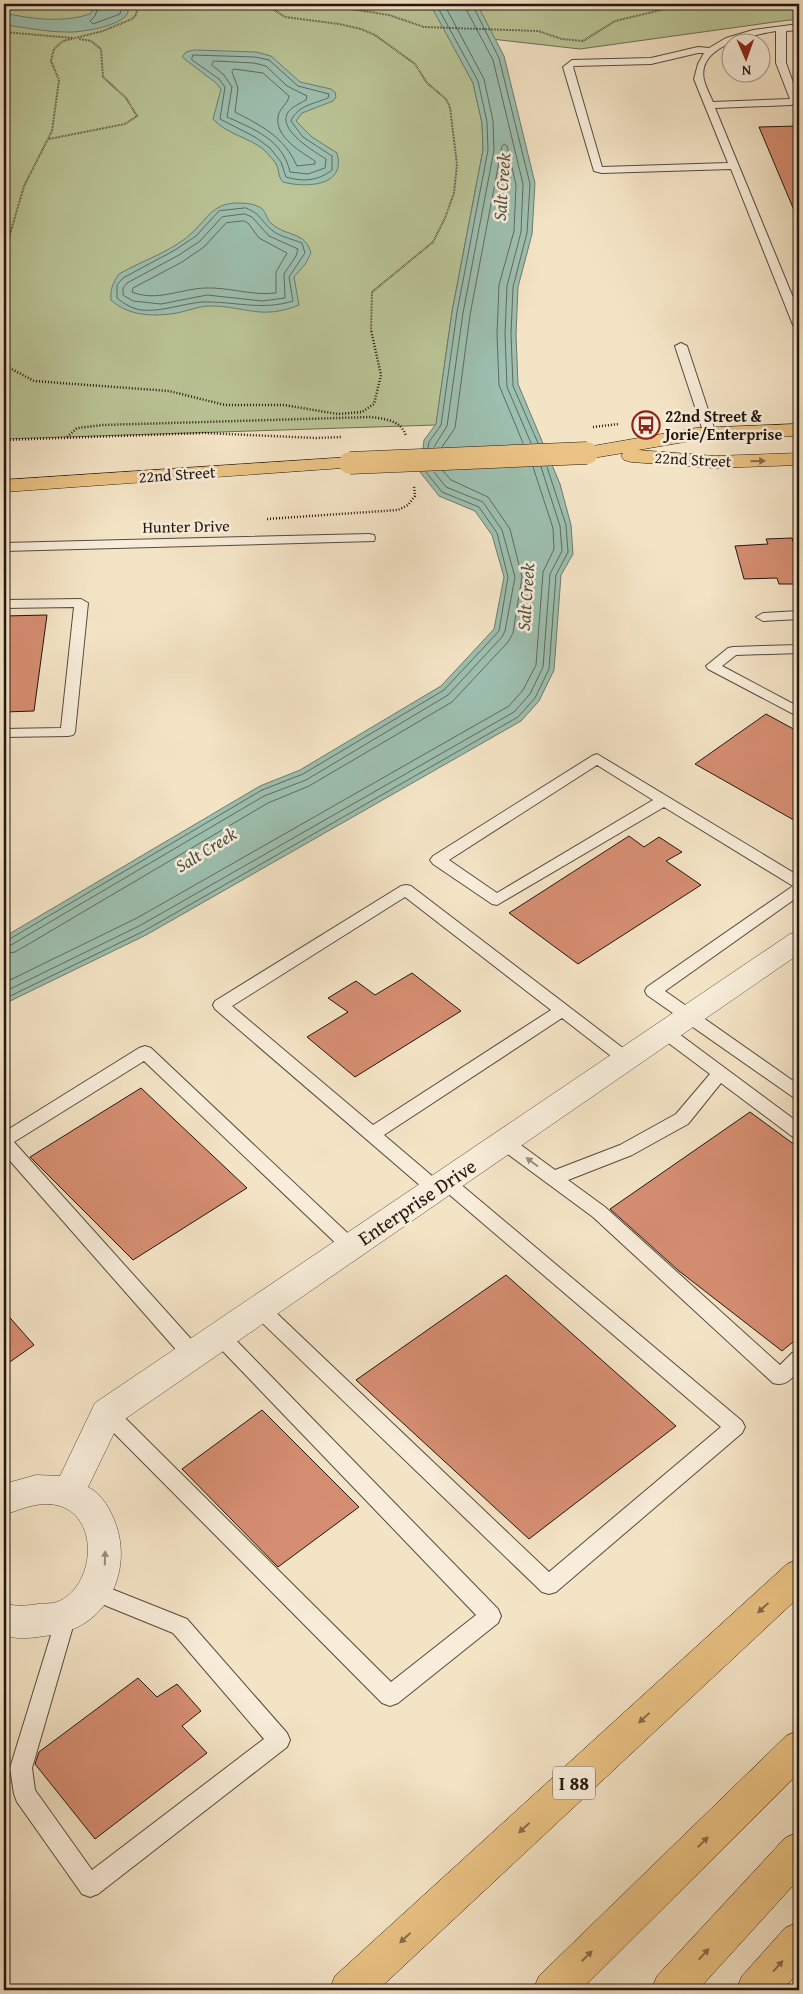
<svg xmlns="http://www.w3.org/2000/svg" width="803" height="1994" viewBox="0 0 803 1994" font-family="'Gentium Book Plus',serif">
  <rect width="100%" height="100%" fill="#f4e4c6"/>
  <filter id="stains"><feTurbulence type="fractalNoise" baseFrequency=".004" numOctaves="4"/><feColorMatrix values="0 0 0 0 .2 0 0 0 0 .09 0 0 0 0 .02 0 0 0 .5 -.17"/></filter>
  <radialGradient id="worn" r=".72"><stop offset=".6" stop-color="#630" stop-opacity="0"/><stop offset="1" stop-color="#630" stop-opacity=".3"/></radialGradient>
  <path fill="#bac496" stroke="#6e6d52" d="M4 4H799V20H789L580 49 447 34 473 83 482 123 483 150 452 312 436 425 4 439Z"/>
  <path fill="#9dbfaf" stroke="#6c7b6f" d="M38 4H127C127 5 128 11 128 12 124 26 79 33 66 32 45 32 25 27 4 25V13C32 19 62 23 90 14L93 10 76 6Z
    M430 4H477L504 56 535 183 532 234 518 287 516 334 518 384 560 484 571 525 573 554 561 575 554 670 539 701 521 721 146 935 4 1004V937L260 786 300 770 441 686 494 629 504 577 492 535 475 511 439 496 420 472 424 440 436 424 452 312 483 150 482 123 473 83Z
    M194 50 256 52 271 56 300 82 331 89 335 92 336 97 333 101 302 113 296 121 312 137 337 153C347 187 305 188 283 182 277 175 280 171 276 164 273 159 267 153 263 149 248 137 226 134 213 119L221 89 216 83 182 57 186 52Z
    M234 203C243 203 253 203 261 208 267 212 266 220 272 224 287 237 305 231 311 253L306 263 294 277 299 305C260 321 244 305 207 306 197 307 187 311 177 313 154 317 128 316 111 300 110 289 113 283 119 274 143 260 174 251 194 231 208 217 213 205 234 203Z"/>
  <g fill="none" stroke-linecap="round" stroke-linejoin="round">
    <path stroke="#606a5f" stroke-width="1" d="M91 4 97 10 95 16 90 21 93 24 120 14 122 4
      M466 4 467 11 493 60 523 184 521 232 507 286 505 334 507 387 531 443
      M472 4 499 58 530 184 527 233 513 287 511 334 513 386 538 443
      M193 55 255 57 269 60 298 86 329 94 328 98C314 104 298 105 291 121L303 137 332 156V170C318 181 303 182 286 177L281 162 270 148 255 137 220 119 225 87 219 79 192 60Z
      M214 61 254 63 266 66 287 86 307 96 306 100C299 104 291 107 287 114 279 131 315 152 326 159L325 168 308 174 290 172C283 140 254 129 227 117L232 87 224 75 212 65Z
      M234 69 263 73 289 96C288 104 279 108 278 117 275 137 301 152 315 161V164L297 166C284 137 262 126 235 112L238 88 232 72Z
      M246 208C263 215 260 221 273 231 281 237 292 239 302 243L305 253 289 277 293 301C262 311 233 301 202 302 181 304 162 312 141 310 131 308 124 304 117 298V285L123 278 175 250 196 236 219 211Z
      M245 214 252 217 269 236 298 249 296 256 284 274 285 298 262 301 207 295 161 304 133 301 123 295V288L127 283 179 255 200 241 222 217Z
      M244 221 248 223 259 238 287 253 276 272V293C252 296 229 287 205 288 180 289 157 302 132 292L133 288 182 262 204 247 226 223Z
      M434 447 447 426 463 313 494 150 493 121 484 79 444 4
      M442 447 455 428 470 315 502 146 504 144 507 146 516 185 514 231 499 285 497 334 499 385 523 443
      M428 448 429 442 441 425 457 312 488 150 487 122 478 81 436 4
      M4 940H8L262 790 303 774 444 690 499 631 508 577 497 533 479 507 442 492 426 472
      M4 947 11 945 264 796 306 780 448 695 502 637 505 631 515 577 502 530 483 502 446 487 434 472
      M4 954 15 952 268 803 309 786 452 702 508 642 513 633 522 577 510 529 488 497 451 480 443 471
      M4 983 137 918 509 706 523 690 536 665 543 572 554 549 553 528 533 467
      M4 992 141 925 514 712 530 694 543 667 550 574 562 551 560 526 541 467
      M4 999 144 931 518 717 535 698 549 669 556 575 568 552 566 525 547 467"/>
  </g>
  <path fill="#d68e72" stroke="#23160f" d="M799 126V222L759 127Z
    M792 538 794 544H799V584H779L777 578 744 579 735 546 768 544 766 539Z
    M47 615 34 711 4 712V616Z
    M766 714 799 732V823L695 764Z
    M629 836 644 847 659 837 682 852 666 861 701 885 578 964 509 913Z
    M412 973 461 1011 355 1077 307 1037 348 1012 328 998 356 981 375 995Z
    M141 1088 247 1188 133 1260 30 1157Z
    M750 1112 799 1148V1337L782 1351 679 1271 610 1209Z
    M506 1275 676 1426 529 1539 356 1380Z
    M4 1311 34 1345 4 1366Z
    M262 1410 359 1507 278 1567 182 1469Z
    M138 1678 157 1697 177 1684 201 1711 182 1726 207 1753 95 1839 35 1764 39 1752Z"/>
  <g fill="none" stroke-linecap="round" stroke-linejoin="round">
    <g stroke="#574a3d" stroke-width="2">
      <path id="service" d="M799 24V30L786 31V63L799 99 798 102 791 105 715 108 799 312V328L793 325 731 169 602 173 594 171 563 67 572 60 651 58 698 47 709 48 726 38 753 30ZM776 31V63L790 99 713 102C710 95 706 88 704 80 696 45 753 35 776 31ZM698 53H704L698 64 694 79 728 163 602 167 573 67 574 66 651 64Z
        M681 343 687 346 716 434 714 437H706L704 434 675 346Z
        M369 534 374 535 375 538 374 541 4 551V543Z
        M81 599 88 603 75 732 73 735 68 736 4 737V729L61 728 74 607 4 608V600Z
        M799 611V619L763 621 756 617 763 613Z
        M799 645V653L736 655 722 666 799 707V717L708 669 706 666 728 648 733 647Z
        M597 754 799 876V896L665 991 799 1085V1099L793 1097 647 995 645 991 647 987 793 886 664 807 497 905 492 904 433 864 430 860 433 856 592 756ZM597 765 653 800 497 893 449 860Z
        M406 885 411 886 632 1055 634 1059 632 1063 626 1065 620 1063 562 1018 384 1135 438 1181 440 1177 446 1175 452 1177 742 1421 745 1427 742 1433 556 1592 549 1594 542 1592 253 1314 251 1309 253 1304 260 1301 267 1304 549 1572 721 1427 444 1190 442 1194 436 1196 430 1194 215 1009 213 1005 215 1001 401 886ZM405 897 551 1010 373 1125 232 1006Z
        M665 1026 671 1028 799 1123V1138L793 1137 721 1083 688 1124 632 1155 568 1180 605 1207 780 1365 792 1353 799 1351V1371C791 1379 785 1387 773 1383L593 1217 498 1147 495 1142 498 1137 504 1135 510 1137 555 1170 620 1145 676 1114 710 1074 659 1036 657 1032 659 1028Z
        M145 1046 151 1048 357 1242 360 1247 357 1252 351 1254 345 1252 144 1061 14 1142 200 1349 202 1355 200 1361 193 1363 186 1361 4 1154V1132L139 1048Z
        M220 1328 227 1331 498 1609 501 1616 498 1623 398 1703 390 1706 382 1703 100 1419 97 1413 100 1407 107 1405 114 1407 391 1682 476 1615 213 1341 211 1336 213 1331Z
        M94 1582 187 1619 287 1733 290 1740 287 1747 98 1894 90 1897 82 1894 17 1802 14 1794 10 1768 59 1609 66 1607 73 1609 76 1616 32 1768 35 1790 92 1870 264 1739 173 1633 87 1598 84 1591 87 1584Z"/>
    </g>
    <g stroke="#574a3d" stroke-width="1">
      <path id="minor" d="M799 932V954L119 1423 88 1487C102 1494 110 1509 115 1522 130 1560 116 1608 78 1627 67 1632 56 1634 45 1636 30 1638 18 1640 4 1635V1603C16 1607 26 1606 38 1604 44 1603 52 1604 57 1602 94 1588 101 1519 60 1506 40 1500 22 1509 4 1515V1484L36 1475 60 1476 95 1403 790 934Z"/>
    </g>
    <g stroke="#23160f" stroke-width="1">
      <path id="primary" d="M799 424V436L696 440 638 450 715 456 799 453V465L715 468 631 462 624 460 621 456 623 453 587 459 580 457 577 453 580 449 587 447 696 428Z
        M350 457 357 459 360 463 357 467 4 492V480Z"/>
    </g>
    <g stroke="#23160f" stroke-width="1">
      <path id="motorway" d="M799 1559V1597L378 1990H329L335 1976 787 1564Z
        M799 1730V1773L581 1990H533L539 1976 786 1736Z
        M799 1832V1879L698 1990H651L657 1976 785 1838Z
        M799 1922V1971L783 1990H736L742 1976 785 1928Z"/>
    </g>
    <path stroke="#23160f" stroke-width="2" stroke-dasharray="0.5 1" stroke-linecap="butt" d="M265 4 285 17 339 24 361 29 375 35 415 64 427 83 446 99 450 107 457 165 454 193 445 218 433 242 372 292 371 331
      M351 9 389 15 424 27 538 31 562 39 583 41 615 21 686 4
      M4 32 73 38
      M49 139 125 124 137 116 126 98 103 77 101 49 91 41 79 39
      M4 255 24 186 52 131 59 80 51 61 54 49 63 41 103 31 132 19 136 15 138 4"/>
    <path stroke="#23160f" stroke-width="2.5" stroke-dasharray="1 2" stroke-linecap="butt" d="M4 365 34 381 169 391 225 405H284L338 414 362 412 374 404 381 375 371 330
      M593 427 619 424
      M67 437 77 428 103 425 371 417C385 419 401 420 406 436
      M4 440 205 433 316 438 342 437
      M267 519 398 510 408 505 415 496 414 486"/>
    <use href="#service" fill="#f8edda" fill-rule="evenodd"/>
    <use href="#minor" fill="#f8edda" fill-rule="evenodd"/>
    <use href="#primary" fill="#eac283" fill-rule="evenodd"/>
    <use href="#motorway" fill="#eac283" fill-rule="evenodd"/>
    <g stroke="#23160f" stroke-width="23" stroke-linecap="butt">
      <path id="primary-bridge" d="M350 463 587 453"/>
    </g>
    <use href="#primary-bridge" stroke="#eac283" stroke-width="22"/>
  </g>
  <defs><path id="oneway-solid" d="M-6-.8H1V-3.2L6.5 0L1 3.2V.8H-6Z" transform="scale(1.25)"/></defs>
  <g fill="#866c49">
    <use href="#oneway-solid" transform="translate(758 461) rotate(-2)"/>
    <use href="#oneway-solid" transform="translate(763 1608) rotate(137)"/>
    <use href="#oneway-solid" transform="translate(644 1718) rotate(137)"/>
    <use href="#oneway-solid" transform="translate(524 1828) rotate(137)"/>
    <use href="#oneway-solid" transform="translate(703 1842) rotate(-44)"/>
    <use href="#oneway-solid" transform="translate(405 1938) rotate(137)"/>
    <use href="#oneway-solid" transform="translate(704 1954) rotate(-47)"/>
    <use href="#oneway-solid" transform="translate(587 1956) rotate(-45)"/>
    <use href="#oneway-solid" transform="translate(778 1966) rotate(-48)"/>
  </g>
  <g fill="#988c7f">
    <use href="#oneway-solid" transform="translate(532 1162) rotate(-143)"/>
    <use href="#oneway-solid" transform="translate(105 1558) rotate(-88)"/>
  </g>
  <defs>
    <g id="bus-ring" transform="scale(1.4375)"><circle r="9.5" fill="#f8edda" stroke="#8f2418" stroke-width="1.5"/><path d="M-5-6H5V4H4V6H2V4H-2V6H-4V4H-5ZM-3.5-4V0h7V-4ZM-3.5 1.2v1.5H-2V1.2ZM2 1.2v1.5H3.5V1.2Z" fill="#8f2418"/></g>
  </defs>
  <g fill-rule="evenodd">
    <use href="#bus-ring" x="646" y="425"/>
  </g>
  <g text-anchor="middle" stroke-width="5" stroke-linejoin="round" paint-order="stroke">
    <g font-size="16" font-weight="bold" fill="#23160f" stroke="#f8edda" text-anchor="start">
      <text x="665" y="422">22nd Street &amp;<tspan x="665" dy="18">Jorie/Enterprise</tspan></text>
    </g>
    <g font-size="16" fill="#23160f" stroke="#f8edda">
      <text transform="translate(693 459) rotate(3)" y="6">22nd Street</text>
      <text transform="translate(177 474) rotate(-4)" y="6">22nd Street</text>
      <text transform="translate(186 526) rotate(-1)" y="6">Hunter Drive</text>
    </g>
    <g font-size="18" font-style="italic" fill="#4e5147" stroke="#f8edda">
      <text transform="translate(502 187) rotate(-86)" y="6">Salt Creek</text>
      <text transform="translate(526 597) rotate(-86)" y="6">Salt Creek</text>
      <text transform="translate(206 850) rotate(-32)" y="6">Salt Creek</text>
    </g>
    <rect fill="#f8edda" stroke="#63564c" stroke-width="1" x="553" y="1766.5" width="42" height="33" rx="4"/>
    <g font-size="19" font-weight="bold" fill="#23160f">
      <text x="574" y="1790">I 88</text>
    </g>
    <g font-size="20" fill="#23160f" stroke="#f8edda">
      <text transform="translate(417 1202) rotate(-34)" y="7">Enterprise Drive</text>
    </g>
  </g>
  <rect width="803" height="1994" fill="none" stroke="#f4e4c6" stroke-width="20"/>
  <rect x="5" y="5" width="793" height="1984" fill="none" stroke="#23160f" stroke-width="2.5"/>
  <rect x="10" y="10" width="783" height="1974" fill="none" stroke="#23160f"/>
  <g transform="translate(746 58) rotate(178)"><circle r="24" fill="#f8edda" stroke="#a39789"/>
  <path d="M0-4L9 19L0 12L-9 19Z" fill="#8f2418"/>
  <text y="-8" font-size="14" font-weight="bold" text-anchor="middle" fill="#23160f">N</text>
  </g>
  <rect width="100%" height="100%" filter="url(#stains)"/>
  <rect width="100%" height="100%" fill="url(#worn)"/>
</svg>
